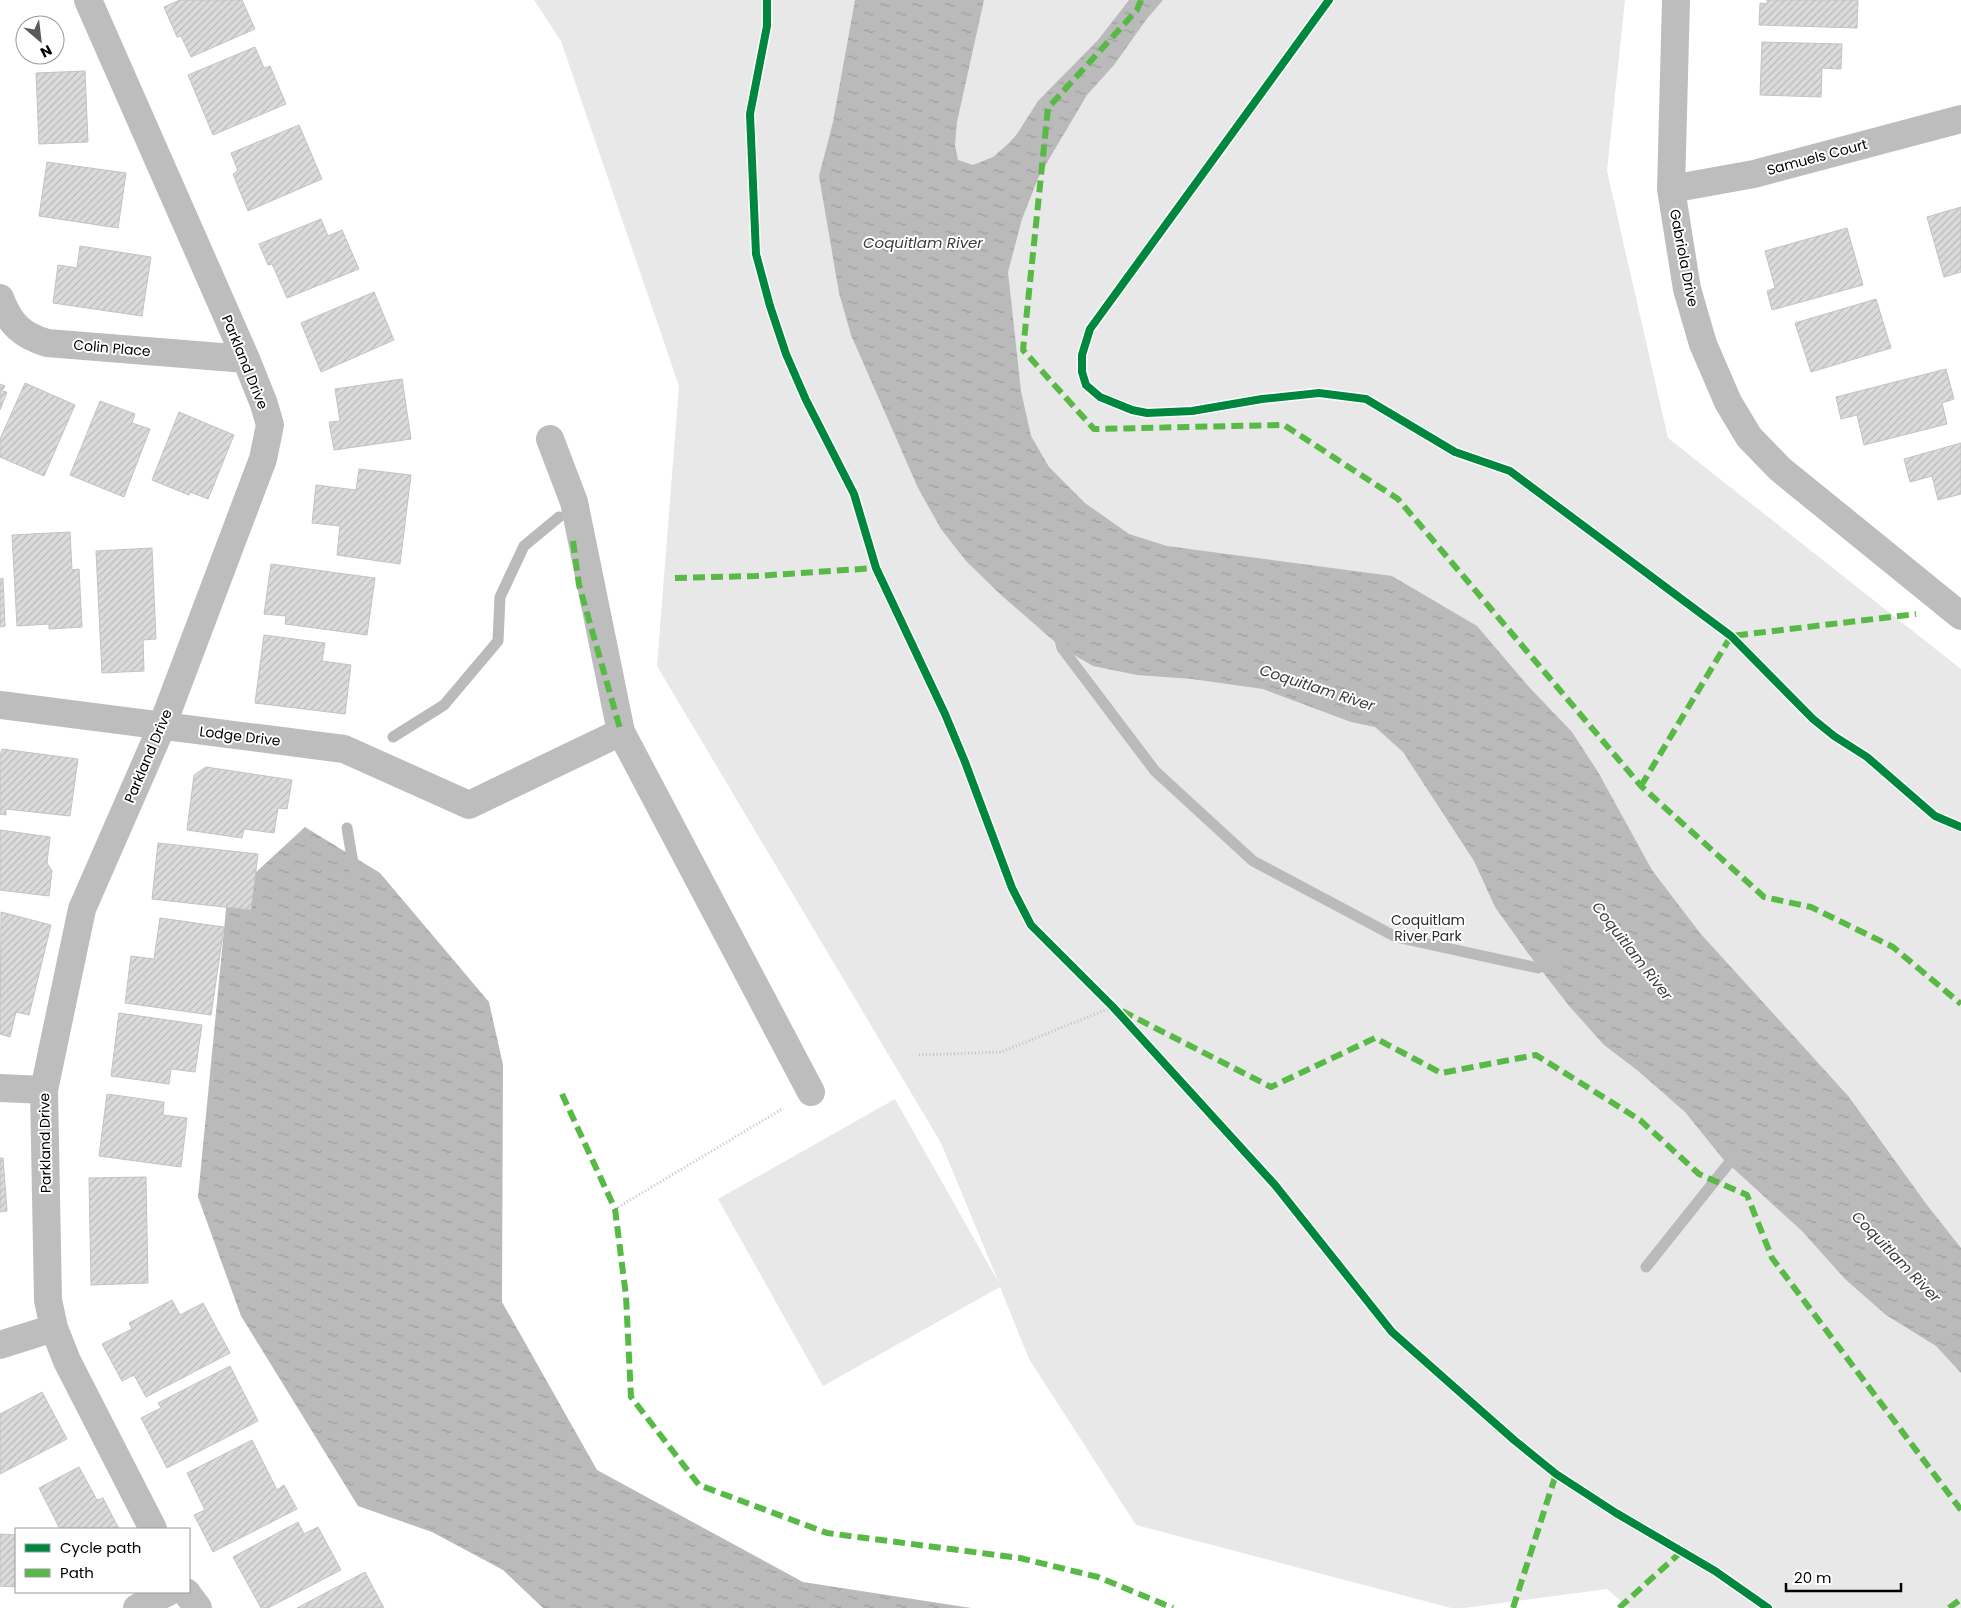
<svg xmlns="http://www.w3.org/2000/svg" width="1961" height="1608" viewBox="0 0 1961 1608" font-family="Poppins,sans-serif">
  <defs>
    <pattern id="water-ripples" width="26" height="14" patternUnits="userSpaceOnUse" patternTransform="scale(1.25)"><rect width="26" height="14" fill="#bababa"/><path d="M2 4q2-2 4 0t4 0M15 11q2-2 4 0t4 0" fill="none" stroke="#9e9e9e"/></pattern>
    <pattern id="building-hatch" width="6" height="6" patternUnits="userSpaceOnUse" patternTransform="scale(1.25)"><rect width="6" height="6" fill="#dbdbdb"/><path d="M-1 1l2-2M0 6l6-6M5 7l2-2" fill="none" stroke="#bababa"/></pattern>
  </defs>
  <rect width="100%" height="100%" fill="#fff"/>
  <path fill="#e8e8e8" d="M534 0H1625L1607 171 1668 438 1961 669V1608H1629L1607 1589 1464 1608H1451L1136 1525 1029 1359 1000 1287 823 1386 718 1199 895 1099 999 1283 941 1143 657 666 679 386 561 41Z"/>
  <path fill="url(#water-ripples)" d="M855 0H984L957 122 955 145 958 160 973 165 993 157 1009 143 1017 134 1038 101 1098 40 1129 0H1163L1146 20 1114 65 1087 95 1039 176 1022 219 1008 272 1021 391 1031 436 1049 467 1085 503 1129 534 1167 546 1392 576 1477 626 1529 687 1572 732 1598 772 1652 870 1700 933 1849 1097 1927 1205 1961 1248V1373L1936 1346 1886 1315 1845 1279 1802 1231 1723 1159 1685 1112 1637 1070 1604 1045 1570 1007 1527 952 1495 907 1474 861 1403 752 1375 727 1351 722 1263 689 1192 679 1137 675 1093 666 1062 648 1001 595 966 561 941 529 918 488 851 335 839 293 819 176 833 122Z
    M305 827 380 873 489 1002 503 1065 502 1302 597 1470 803 1582 971 1608H543L503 1570 432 1532 358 1506 241 1316 198 1197 227 899Z"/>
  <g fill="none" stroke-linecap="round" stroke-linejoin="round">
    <path stroke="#bababa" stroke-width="11" d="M1059 635 1062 648 1155 771 1253 861 1396 937 1538 968 1552 960
      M393 737 444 705 498 641 500 597 524 546 559 517
      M347 828 354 869
      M1646 1267 1737 1153"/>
  </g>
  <path fill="url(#building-hatch)" stroke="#c3c3c3" d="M180 0H242L255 29 191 57 181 36 177 37 164 7Z
    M1767 0H1858L1857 28 1759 25 1760 3 1767 4Z
    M1762 42 1842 44 1841 69 1822 68 1821 97 1760 95Z
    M255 47 264 68 270 66 286 104 213 135 188 75Z
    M85 71 88 142 39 144 36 73Z
    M299 125 322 179 248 211 233 174 238 171 231 153Z
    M47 162 126 173 118 228 39 216Z
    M1961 207V272L1944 277 1927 217Z
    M321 219 328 236 342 230 359 269 287 298 272 264 268 265 259 244Z
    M1847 228 1863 285 1772 310 1767 291 1775 288 1765 251Z
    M80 246 151 257 142 316 53 303 58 265 77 268Z
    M374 292 394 340 321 372 301 323Z
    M1876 299 1891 348 1811 372 1795 323Z
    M1946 369 1954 399 1942 403 1947 424 1864 445 1857 415 1841 419 1836 397Z
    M402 379 411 439 334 450 329 422 340 421 335 389Z
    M25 383 75 405 44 476 0 457V439Z
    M0 384 5 386 2 391 7 392 0 410Z
    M100 401 135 414 132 423 150 429 124 497 70 475Z
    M179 412 234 435 208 499 190 492 189 495 152 480Z
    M1961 443V494L1938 500 1932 476 1910 482 1904 459Z
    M359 469 411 475 400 564 337 555 340 526 312 523 316 485 356 490Z
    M70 532 72 570 79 569 82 627 49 629V624L17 626 12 535Z
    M152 548 156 639 143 640 144 671 102 673 96 551Z
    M271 564 375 578 367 635 285 624 286 616 264 614Z
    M3 578 5 626 0 627V579Z
    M264 635 325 643 322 661 351 665 345 714 255 703Z
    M2 749 78 759 70 816 6 809V815L0 814V755Z
    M206 767 292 780 287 809 278 808 274 833 244 829 242 838 187 830 194 775Z
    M0 830 50 837 47 863 52 871 49 896 0 890Z
    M158 843 258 854 251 910 152 899Z
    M1 912 51 925 29 1015 16 1012 10 1037 0 1034Z
    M160 918 224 927 211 1015 125 1003 131 956 154 959Z
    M119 1013 202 1025 195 1072 171 1069 169 1084 111 1076Z
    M107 1094 164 1102 163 1115 187 1118 181 1167 99 1156Z
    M0 1158H3L7 1211 0 1212Z
    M146 1177 148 1283 91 1285 89 1178Z
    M172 1300 180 1315 203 1303 230 1353 146 1397 134 1375 122 1381 102 1344 132 1329 129 1323Z
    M230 1366 258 1421 167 1468 141 1418 161 1408 158 1403Z
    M42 1392 67 1439 0 1474V1414Z
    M252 1440 277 1490 284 1485 297 1509 213 1552 194 1515 205 1510 187 1473Z
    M79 1467 97 1500 103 1498 119 1529H60L39 1488Z
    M298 1522 304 1534 318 1527 341 1570 268 1608H261L233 1557Z
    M0 1534 16 1535V1587L0 1586Z
    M365 1572 384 1608H297Z"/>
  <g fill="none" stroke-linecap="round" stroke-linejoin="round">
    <path stroke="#c2c2c2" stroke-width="3" stroke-dasharray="1 2.5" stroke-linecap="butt" d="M919 1055 1001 1052 1113 1007
      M615 1209 782 1109"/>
    <path stroke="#bdbdbd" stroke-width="28" d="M88 0 246 359 264 404 270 425 263 459 162 726 82 909 44 1090 48 1300 54 1328 67 1361 153 1529
      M1676 0 1671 189 1687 289 1703 344 1728 402 1749 437 1780 469 1961 616
      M1671 189 1754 174 1961 119
      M0 298C10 324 21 335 47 343L246 359
      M550 439 574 502 621 732
      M0 705 344 749 469 805 621 732 811 1092
      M0 1088 44 1090
      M0 1345 54 1328
      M186 1592 198 1608
      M137 1608 168 1592"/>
    <path stroke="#58b947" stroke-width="6" stroke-dasharray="12 6" stroke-linecap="butt" d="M1141 0 1137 10 1048 108 1023 350 1094 429 1284 425 1398 499 1641 786 1764 897 1811 907 1893 947 1961 1004
      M573 541 579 585 621 732
      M675 578 756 576 876 568
      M1641 786 1731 636 1916 614
      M1122 1011 1271 1087 1375 1038 1441 1073 1536 1055 1640 1120 1699 1174 1747 1195 1772 1258 1961 1510
      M562 1094 615 1209 626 1296 631 1397 699 1485 827 1533 1020 1558 1098 1577 1173 1608
      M1513 1608 1556 1474
      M1619 1608 1682 1551
      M1949 1608 1961 1599"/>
    <g stroke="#fff" stroke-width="11">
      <path id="cycleway" d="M767 0V26L750 114 756 254 770 306 786 354 806 400 854 494 876 568 945 714 965 762 1012 888 1031 925 1113 1007 1275 1185 1392 1332 1514 1440 1556 1474 1616 1513 1715 1571 1768 1608
        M1329 0 1090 329 1082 355V372L1086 385 1100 397 1132 410 1147 413 1192 411 1262 399 1319 393 1366 399 1455 452 1510 471 1731 636 1813 719 1834 736 1867 757 1935 816 1961 827"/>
    </g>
    <use href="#cycleway" stroke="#00873e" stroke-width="8"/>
  </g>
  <g text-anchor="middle" stroke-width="4" stroke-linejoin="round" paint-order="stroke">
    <g font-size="14" fill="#000" stroke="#fff">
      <text transform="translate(1817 157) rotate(-15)" y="5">Samuels Court</text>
      <text transform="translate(1684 258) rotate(79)" y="5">Gabriola Drive</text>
      <text transform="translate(112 348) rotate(5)" y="5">Colin Place</text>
      <text transform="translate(245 362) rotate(68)" y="5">Parkland Drive</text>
      <text transform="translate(240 736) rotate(7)" y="5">Lodge Drive</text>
      <text transform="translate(148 756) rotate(-67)" y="5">Parkland Drive</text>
      <text transform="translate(45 1143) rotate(-91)" y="5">Parkland Drive</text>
    </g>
    <g font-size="14" fill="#2c2c2c" stroke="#fff">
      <text x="1428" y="925">Coquitlam<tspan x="1428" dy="16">River Park</tspan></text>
    </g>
    <g font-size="15" font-style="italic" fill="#3d3d3d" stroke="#fff">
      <text x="923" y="248">Coquitlam River</text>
      <text transform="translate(1317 688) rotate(18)" y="5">Coquitlam River</text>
      <text transform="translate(1632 951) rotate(52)" y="5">Coquitlam River</text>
      <text transform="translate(1896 1257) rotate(46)" y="5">Coquitlam River</text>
    </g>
  </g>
  <rect x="15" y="1528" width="175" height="65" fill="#ffffff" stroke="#999999"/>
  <rect x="25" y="1544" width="25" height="8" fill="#00873e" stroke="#999999"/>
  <text x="60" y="1553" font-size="15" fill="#000000">Cycle path</text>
  <rect x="25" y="1569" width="25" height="8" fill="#58b947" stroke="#999999"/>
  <text x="60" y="1578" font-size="15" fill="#000000">Path</text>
  <g transform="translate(40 40) rotate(152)"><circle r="24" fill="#ffffff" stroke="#999999"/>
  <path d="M0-4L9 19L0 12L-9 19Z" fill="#595959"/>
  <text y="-8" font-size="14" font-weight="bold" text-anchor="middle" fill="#000000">N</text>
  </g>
  <path d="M1786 1583v8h115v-8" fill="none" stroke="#000000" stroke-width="2.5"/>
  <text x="1794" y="1583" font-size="15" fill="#000000" stroke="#ffffff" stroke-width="4" paint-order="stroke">20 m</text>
</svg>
